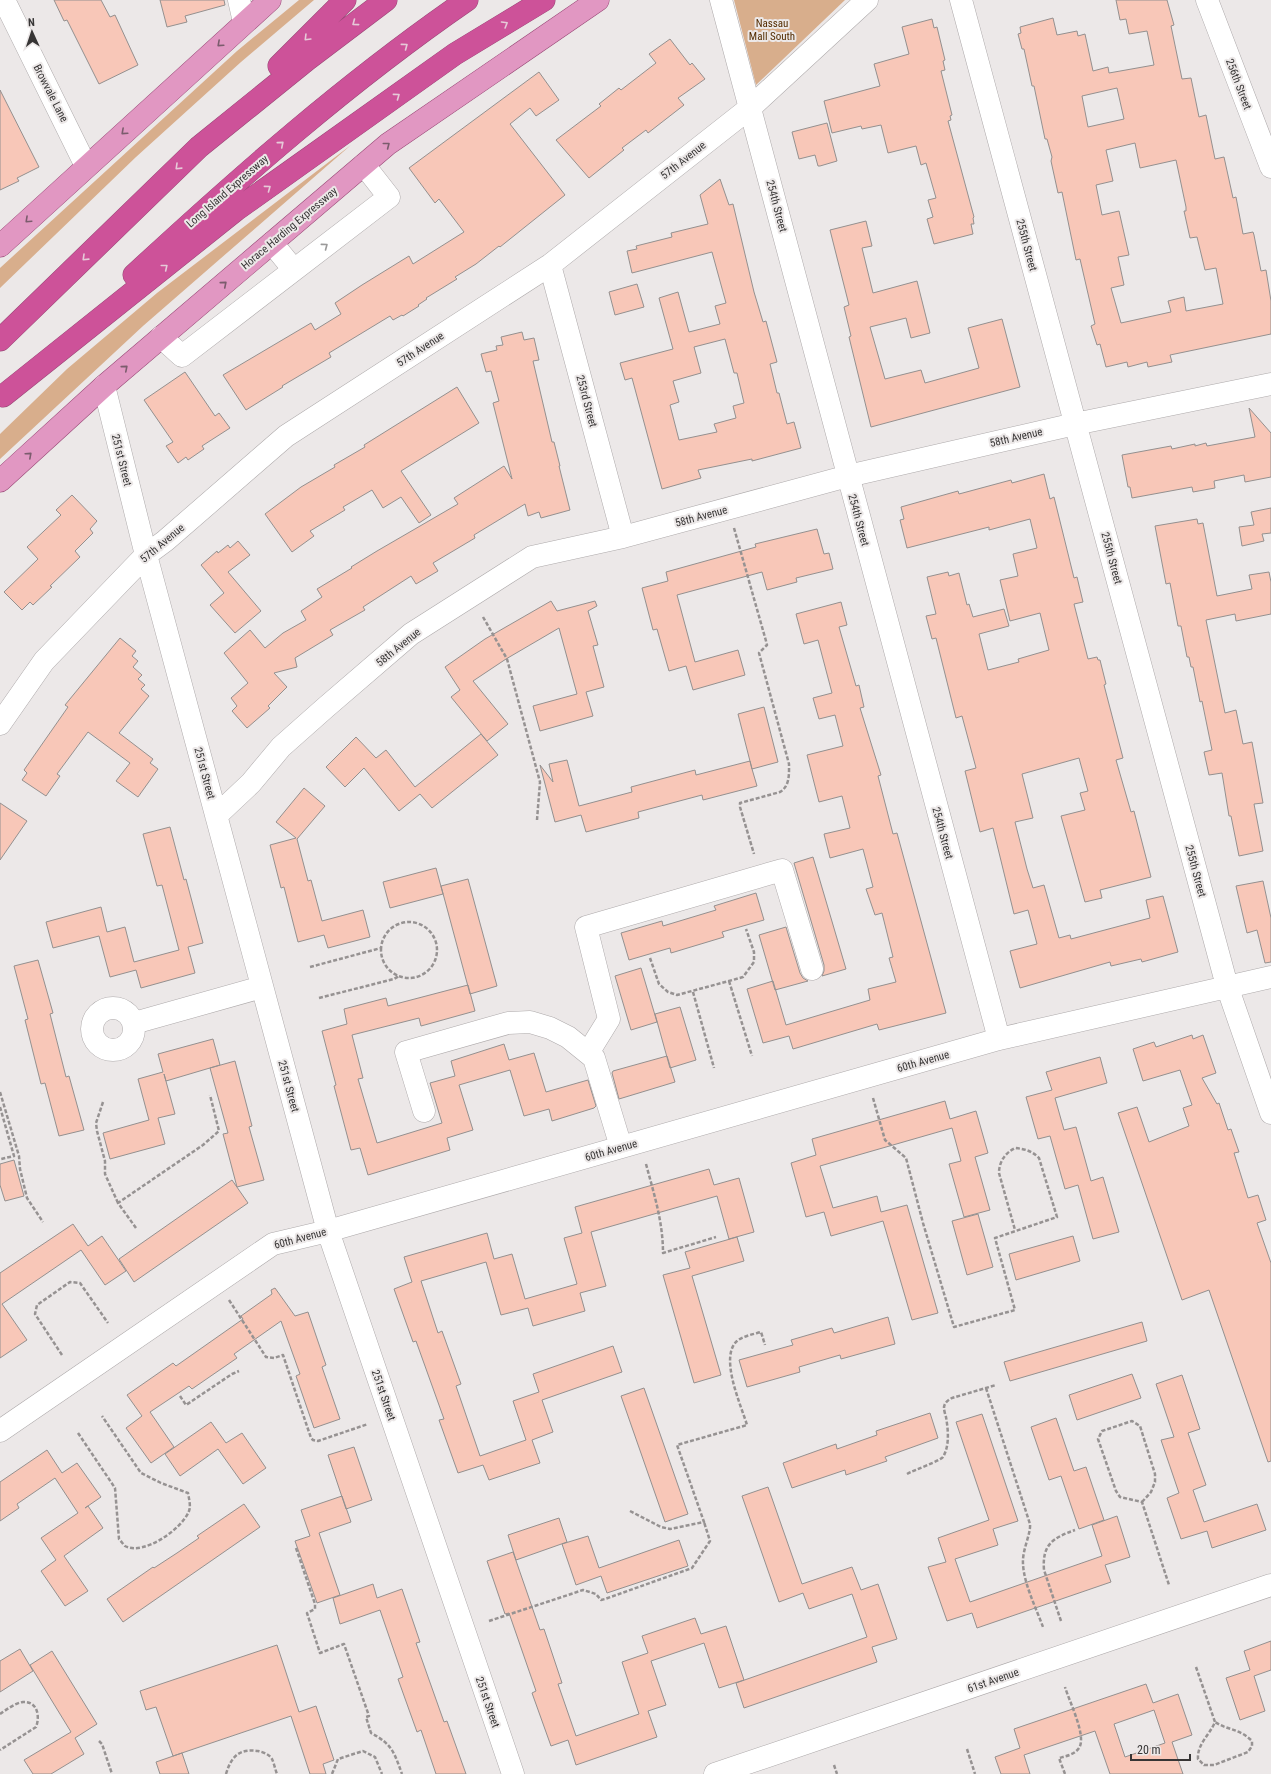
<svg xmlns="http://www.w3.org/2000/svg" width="1271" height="1774" viewBox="0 0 1271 1774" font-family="'Roboto Condensed',sans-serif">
  <rect width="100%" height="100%" fill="#ece8e8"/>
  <path fill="#d8ae8c" d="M299 0H314L241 62 136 157 0 288V268L237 51Z
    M734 0H845L756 85Z
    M351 145 143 326 0 459V434L67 369 157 293Z"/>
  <path fill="#f8c7b8" stroke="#94908f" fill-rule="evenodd" d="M54 0H101L110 17 115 15 138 65 99 84 67 20 64 21Z
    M160 0H224L225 5 185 16 187 22 167 27Z
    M1116 0H1167L1174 25 1171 26 1182 79 1191 78 1199 117 1206 115 1215 159 1224 157 1233 198 1236 197 1243 234 1253 232 1254 235 1261 271 1266 270 1271 301V334L1170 355 1172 362 1148 367 1147 362 1128 367 1127 362 1106 367 1100 344 1097 345 1091 326 1095 324 1080 259 1076 260 1062 192 1058 193 1051 161 1052 157 1047 139H1045L1034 86H1032L1024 49H1022L1018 34 1021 33 1020 27 1053 18 1057 35 1077 31 1078 36 1085 34 1093 71 1108 67 1109 73 1154 65 1147 31 1129 34 1126 19 1120 20ZM1117 88 1124 119 1088 127 1082 96ZM1135 143 1140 168 1176 160 1186 207V211H1184L1190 238 1197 237 1205 270 1216 268 1223 304 1186 311 1184 297 1168 301 1171 312 1121 323 1111 288 1124 285 1118 257 1129 255 1119 211 1102 215 1096 185 1113 181 1106 150Z
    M932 19 934 28 937 27 945 60 943 61 945 70 941 71 952 115 950 116 951 120 948 121 974 217 973 218 974 224H971L973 234 934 244 927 219 933 217 928 200 936 198 926 163 921 165 916 146 888 153 881 125 862 129 861 126 832 133 824 101 880 86 874 64 909 54 902 27Z
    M670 39 690 65 692 63 705 79 678 98 684 105 648 133 646 130 622 148 624 150 589 178 556 140 601 106 599 104 619 88 621 90 656 63 649 54Z
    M539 72 559 100 536 116 530 108 510 124 565 195 500 247 499 246 476 264 455 277 457 279 426 298 427 299 418 305 419 306 403 316 402 315 393 320 390 316 329 353 331 357 282 386 283 387 246 410 223 375 311 323 315 330 341 314 335 303 362 285 409 256 413 264 464 232 439 199 435 203 409 168Z
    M0 90 39 167 17 178 19 181 0 190Z
    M827 123 837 161 820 166H818L815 155 799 159 792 132Z
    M720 179 729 205 733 204 754 292 763 322 766 321 777 362 770 364 777 393H779L787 424 794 422 801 448 752 461V459L698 470 701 478 662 489 632 378 625 380 620 363 673 349 659 298 678 292 689 332 720 324 715 306 726 303 712 252 632 273 627 251 637 249 636 246 672 237 671 233 708 224 700 195ZM725 339 734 373H737L744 403 733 406 736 418 714 424 717 432 679 440 670 405 679 402 673 381 701 373 694 347Z
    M866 221 872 246 862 248 873 293 917 281 930 333 911 338 906 318 870 327 885 379 921 370 925 383 979 368 968 328 1002 319 1020 387 871 427 849 337 851 336 844 307 849 305 830 230Z
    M637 284 644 307 615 315 609 292Z
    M522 332 524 340 534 338 539 360 533 361 552 442H554L560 466H559L570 510 541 518 539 512 528 516 525 504 474 535 475 538 433 563 438 571 416 584 411 576 363 607 365 610 330 630 333 635 295 658 297 667 274 673 287 687 268 706 270 708 247 728 232 711 237 706 231 698 248 683 224 653 250 630 265 648 283 633 306 620 301 611 322 597 317 589 352 568 351 567 377 551 458 504 454 498 504 466 512 479 493 403 499 401 491 371 486 372 481 354 497 350 496 346 503 345 501 337Z
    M185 372 215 416 219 413 230 428 202 446 204 449 188 460 186 457 178 463 166 446 173 442 144 400Z
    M457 387 479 423 401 471 431 515 419 523 401 497 383 508 372 490 343 507 345 510 310 531 314 536 292 552 265 514 301 487 335 467 334 465 365 447 364 445Z
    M1249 408 1271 433V477L1245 482 1244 475 1214 481 1215 488 1193 492 1192 487 1132 498 1130 487H1128L1122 455 1171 446 1172 449 1195 444V446L1206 443 1207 446 1255 437Z
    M1044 474 1050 499 1054 497 1074 578 1077 577 1083 602 1074 604 1088 659 1097 657 1098 660H1100L1106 684 1104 685 1123 758 1116 760 1131 812 1134 811 1151 877 1100 890 1102 898 1085 902 1061 816 1085 810 1080 793 1088 791 1079 758 1022 774 1033 818 1015 822 1027 869 1033 888 1044 885 1059 938 1070 935 1071 939 1150 918 1146 900 1163 896 1178 952 1142 962 1141 959 1111 966 1110 962 1020 988 1010 951 1037 944 1028 910 1014 914 993 828 980 832 965 771 976 768 962 716 956 718 936 638 932 639 926 616 936 614 927 577 948 572 949 576 959 573 967 605 969 604 973 617 1004 609 1009 626 979 634 988 670 1019 662 1018 659 1049 650 1040 613 1010 621 1000 580 1018 576 1013 554 1037 548 1030 519 989 530V527L907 548 900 520 904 519 901 507 958 491 959 494 1011 480 1012 483Z
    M72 495 97 521 90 529 93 533 75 551 80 557 50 586 52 587 33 605 30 602 22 610 4 592 38 559 27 547 61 515 56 510Z
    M1271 508V533L1262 534 1264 541 1242 546 1239 527 1254 525 1251 512Z
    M1197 519 1198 524 1203 523 1217 596 1252 589 1249 575 1269 572 1271 582V614L1236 621 1235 614 1206 620 1225 713 1236 710 1243 744 1252 742 1263 803 1254 804 1263 851 1239 856 1231 816H1229L1222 773 1209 775 1204 752 1212 750 1202 701 1200 702 1193 667H1191L1189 657H1187L1181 626H1178L1170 583 1166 584 1155 526Z
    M817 529 824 554 829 553 833 569 796 578 797 582 767 590 762 572 677 595 695 662 738 650 745 675 693 690 686 666 669 671 657 629 653 630 642 588 668 581 666 572 756 547 755 544Z
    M238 541 250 555 228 572 261 611 235 633 210 605 224 593 201 565 217 551 218 553 228 545 230 548Z
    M551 601 557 611 595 601 597 606 588 611 598 645 593 646 604 687 586 692 593 716 540 731 533 706 577 694 559 628 506 659 473 681 508 724 487 741 451 697 460 690 445 667 485 639Z
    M841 602 847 625 839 627 856 686 859 685 864 707 860 708 881 775 878 776 893 834 897 833 946 1013 879 1030 877 1024 793 1049 789 1036 763 1043 747 989 773 981 786 1025 870 1000 868 989 896 982 889 958 893 957 882 913 875 915 866 889 873 887 863 849 830 858 824 834 850 828 842 796 819 802 807 755 843 746 835 715 819 719 813 698 832 693 818 640 804 644 796 614Z
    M120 638 136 651 132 656 138 661 133 667 142 675 138 679 145 685 141 689 149 696 119 733 153 759 150 763 158 769 138 797 116 781 130 763 88 732 57 774 60 776 46 796 22 780 27 773 24 770 68 707 65 705Z
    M764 707 778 762 752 769 757 786 703 800 702 795 638 812 639 818 586 832 581 815 555 822 540 765 553 782 549 764 567 760 579 806 632 792 631 787 695 770 696 775 750 761 752 769 738 714Z
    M481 734 498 755 432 808 420 794 399 811 364 768 345 787 326 767 356 737 376 758 386 750 415 787Z
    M304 788 325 806 297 839 308 881 311 880 322 921 363 910 370 937 328 948 324 935 298 942 284 887 281 888 270 845 296 838 276 822Z
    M0 803 27 821 0 860Z
    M170 827 184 880 186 879 203 943 188 947 195 973 141 988 136 970 110 977 99 936 53 948 46 922 101 907 107 932 125 927 134 962 179 950 162 885 157 886 143 834Z
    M813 857 846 969 822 976 824 971V965L794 863Z
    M436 868 443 894 390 908 383 882Z
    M468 879 497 986 470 994 441 886Z
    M1263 881 1271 918V962L1265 963 1257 930 1247 933 1236 886Z
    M756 893 764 920 722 932 724 937 671 953 670 948 629 960 621 933 662 921 663 926 716 910 714 906Z
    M786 927 800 973 803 978 808 981 775 990 759 935Z
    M38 960 53 1013 50 1014 66 1077 69 1076 84 1130 59 1136 45 1083 41 1084 25 1020 28 1019 14 966Z
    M641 968 657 1022 631 1030 615 976Z
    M468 985 475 1011 421 1026 419 1018 352 1035 363 1078 358 1079 377 1143 442 1123 430 1083 455 1076 451 1061 504 1044 509 1060 534 1053 546 1092 588 1080 596 1106 594 1108 552 1121 549 1109 524 1116 510 1070 459 1085 473 1130 447 1138 450 1150 368 1175 360 1148 351 1150 334 1086 336 1085 322 1031 347 1024 344 1009 386 998 388 1006Z
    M680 1007 696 1060 670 1068 655 1014Z
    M1192 1035 1193 1039 1203 1035 1216 1073 1202 1078 1217 1104 1219 1103 1228 1130 1231 1129 1239 1152 1234 1153 1248 1198 1258 1195 1266 1220 1257 1223 1271 1263V1461L1268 1462 1209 1290 1182 1300 1118 1113 1137 1107 1149 1142 1189 1126 1183 1108 1192 1105 1180 1070 1143 1081 1133 1049 1154 1042 1156 1047Z
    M213 1039 220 1065 166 1081 164 1074 175 1114 158 1118 165 1144 110 1159 103 1133 149 1120 138 1079 163 1072 158 1054Z
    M667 1056 675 1082 619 1099 612 1073 613 1071Z
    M1100 1057 1107 1083 1055 1098 1064 1130 1076 1127 1091 1181 1103 1177 1119 1232 1093 1239 1078 1185 1065 1189 1050 1136 1038 1139 1026 1097 1052 1090 1046 1072Z
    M235 1061 252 1126 249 1127 264 1180 237 1187 223 1134 228 1133 210 1068Z
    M945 1101 950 1119 976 1111 988 1153 975 1157 990 1210 964 1217 949 1164 961 1161 952 1128 820 1166 833 1208 877 1196 881 1212 907 1205 938 1313 912 1320 883 1221 831 1236 824 1212 806 1217 791 1163 816 1155 812 1139Z
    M14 1160 24 1196 5 1201 0 1185V1164Z
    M709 1169 714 1185 739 1178 754 1232 729 1239 717 1196 591 1232 606 1286 580 1293 585 1311 533 1326 528 1308 501 1315 486 1262 421 1281 438 1333 442 1331 461 1384 456 1386 480 1456 526 1440 513 1401 539 1392 533 1374 613 1346 622 1372 542 1400 553 1432 532 1440 540 1463 489 1480 483 1465 458 1473 439 1420 444 1419 416 1341 413 1342 394 1289 412 1282 404 1257 487 1233 494 1259 512 1254 525 1299 577 1284 564 1238 582 1233 575 1207Z
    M232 1180 248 1203 134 1282 119 1259Z
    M978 1214 993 1267 967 1275 952 1221Z
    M73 1224 88 1246 102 1236 126 1271 105 1285 81 1250 2 1304 27 1340 0 1358V1273Z
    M1073 1236 1080 1261 1016 1280 1009 1254Z
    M737 1237 744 1261 692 1276 721 1375 694 1383 663 1275 690 1268 685 1252Z
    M275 1288 295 1316 308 1312 326 1365 322 1367 340 1419 314 1428 296 1376 300 1374 281 1321 234 1354 237 1358 192 1389 189 1386 150 1412 174 1447 151 1463 126 1428 142 1416 127 1395 173 1363 176 1366 243 1319 241 1316 272 1294 271 1290Z
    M888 1317 895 1344 841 1359 840 1355 799 1367 800 1372 747 1387 739 1360 793 1345 791 1340 832 1328 834 1333Z
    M1142 1322 1147 1341 1010 1381 1004 1362Z
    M1132 1374 1141 1398 1077 1420 1069 1395Z
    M1182 1375 1200 1429 1188 1433 1206 1485 1193 1490 1204 1522 1257 1504 1266 1530 1212 1548 1207 1531 1181 1539 1167 1498 1179 1493 1161 1440 1174 1437 1156 1384Z
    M644 1388 688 1514 665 1522 621 1396Z
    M930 1413 938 1438 885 1457 887 1461 846 1475 845 1470 792 1488 783 1463 836 1444 837 1449 877 1435 876 1431Z
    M982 1414 1018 1521 993 1529 998 1545 955 1559 970 1602 1102 1556 1092 1525 1117 1516 1130 1557 1105 1565 1111 1582 977 1628 972 1613 947 1621 928 1567 946 1562 938 1538 989 1520 956 1422Z
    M1056 1418 1074 1471 1086 1467 1104 1520 1079 1529 1061 1476 1049 1480 1031 1427Z
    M211 1422 226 1443 242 1433 266 1468 243 1484 218 1449 180 1476 165 1454Z
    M354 1447 372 1500 346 1509 328 1455Z
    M47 1450 62 1473 77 1463 101 1497 85 1508 88 1506 103 1528 64 1556 88 1591 65 1606 41 1571 56 1560 41 1538 78 1513 55 1478 17 1504 19 1508 0 1521V1482Z
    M768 1487 802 1584 852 1567 861 1590 878 1584 897 1639 872 1647 877 1662 744 1708 736 1683 867 1637 852 1594 809 1609 803 1593 779 1602 742 1496Z
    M342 1496 351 1522 319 1533 340 1595 317 1603 295 1541 310 1536 301 1510Z
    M244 1504 260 1527 123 1622 107 1599 153 1567 154 1568 177 1553 199 1538 197 1536Z
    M559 1518 567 1542 516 1560 508 1535Z
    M588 1536 599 1568 679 1540 688 1566 607 1593 601 1576 576 1585 562 1544Z
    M513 1552 540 1630 544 1629 562 1683 558 1684 576 1736 639 1714 622 1662 648 1653 642 1636 695 1618 701 1634 726 1626 744 1680 719 1688 704 1643 651 1661 666 1705 648 1711 657 1737 576 1765 568 1740 551 1746 532 1693 536 1691 509 1613 505 1614 487 1561Z
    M373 1584 377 1598 402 1589 420 1642 416 1643 444 1722 447 1721 466 1774H436L421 1730 417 1732 398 1679 403 1677 380 1610 340 1624 333 1598Z
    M1271 1641V1670L1254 1676 1265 1711 1240 1720 1226 1678 1250 1670 1244 1651Z
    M277 1645 299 1712 316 1706 334 1760 323 1764 326 1774H310L291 1716 173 1756 156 1707 146 1710 140 1691Z
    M20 1649 33 1671 0 1692V1661Z
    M52 1651 97 1724 75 1738 84 1754 51 1774H33L24 1760 71 1732 30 1665Z
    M1146 1684 1153 1703 1178 1694 1192 1735 1172 1742 1183 1774H1110L1095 1731 1024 1755 1030 1774H1001L995 1757 1020 1748 1014 1729ZM1154 1710 1165 1743 1125 1757 1114 1724Z
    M182 1753 189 1774H160L156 1762Z"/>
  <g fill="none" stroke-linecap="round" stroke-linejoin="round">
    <g stroke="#aeaaab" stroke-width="23">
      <path id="minor" d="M4 0 86 166
        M239 0 244 22
        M721 0 999 1039
        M961 0 1227 986 1271 1113
        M1207 0 1271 167
        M272 243 294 270
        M550 265 623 537
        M161 337 182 356 389 197 364 165
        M104 386 146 555 328 1231 513 1774
        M0 724 44 661 146 555 165 541 286 436 550 265 751 107 867 0
        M216 816 251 783 281 747 325 708 411 634 532 557 623 537 848 476 1075 424 1271 384
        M92 1029a21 21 0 1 1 42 0a21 21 0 1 1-42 0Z
        M134 1023 262 987
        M588 1053 609 1019 586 927 782 870 812 969
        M424 1111 406 1052 508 1023 530 1022 550 1028 568 1037 594 1058 621 1147
        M0 1431 273 1244 328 1231 999 1039 1271 977
        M715 1774 1271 1585"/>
    </g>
    <g stroke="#984876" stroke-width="23">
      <path id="major" d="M0 246 270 0
        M0 481 104 386 388 144 598 0"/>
    </g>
    <g stroke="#984876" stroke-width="23">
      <path id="highway" d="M279 66 345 0
        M134 275C240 177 348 82 467 0
        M0 340 199 147 308 59 386 0
        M3 396 236 210 455 54 544 0"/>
    </g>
    <path stroke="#969292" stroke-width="2.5" stroke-dasharray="4 2" stroke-linecap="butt" d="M734 528 766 641 767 645 759 653 789 764C789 774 790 786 780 792L740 803V807L754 854
      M483 617 507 659 540 782 537 820
      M381 950a28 28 0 1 1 56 0a28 28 0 1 1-56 0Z
      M650 958 659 984 668 992 677 995 729 981 743 977 754 962V952L746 929
      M310 967 381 948
      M729 981 752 1056
      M693 992 714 1068
      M319 998 394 979 399 976
      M0 1092 19 1156 20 1169 27 1198 43 1222
      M873 1098 885 1140 906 1158 923 1223 954 1327 1015 1310 995 1238 1057 1217 1039 1158C1032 1151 1025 1149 1015 1148 1005 1153 999 1162 999 1173L1015 1230
      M103 1102 96 1123 97 1131 105 1161V1174L118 1203
      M0 1107 14 1156 1 1159
      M646 1164C654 1194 663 1222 663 1253L716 1237
      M136 1228 118 1203 203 1145 219 1131 210 1095
      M229 1300 266 1357 274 1358 283 1355 311 1438 313 1440 318 1441 368 1424
      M62 1355 35 1314 37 1305 70 1282 80 1283 108 1323
      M986 1388 1030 1524C1031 1534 1022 1550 1023 1564 1024 1584 1036 1608 1043 1627
      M180 1396 186 1405 232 1374 239 1371
      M78 1433 115 1488 119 1539C121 1541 123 1544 125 1546 144 1556 182 1529 189 1511 191 1506 189 1499 188 1493L161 1483 141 1473 102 1416
      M907 1474C914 1470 940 1461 943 1457 950 1445 948 1429 946 1417 945 1414 944 1410 944 1408 944 1403 948 1400 952 1398L996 1385
      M1142 1502 1151 1492 1155 1482V1474L1140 1426 1132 1421 1102 1431 1098 1439 1116 1491 1120 1497 1142 1502 1169 1585
      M630 1511 661 1527 670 1529 704 1522 677 1445 747 1425C741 1405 719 1357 737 1341 743 1336 754 1334 761 1332L765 1345
      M296 1548 315 1604V1609L307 1613 320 1653 344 1644 369 1716 366 1717 371 1733C392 1744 394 1752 402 1774
      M489 1621 583 1590 596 1594 601 1600 605 1599 692 1568 710 1541 704 1522
      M1061 1621 1044 1570C1042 1544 1053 1538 1075 1530
      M1196 1667 1215 1722C1209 1736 1197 1744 1198 1759L1204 1765H1214L1248 1752 1252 1746V1741C1239 1728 1229 1731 1215 1722
      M0 1714C6 1710 15 1703 23 1702 38 1701 40 1717 36 1727L0 1750
      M99 1741 102 1744 112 1774
      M967 1749 975 1774
      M834 1765 837 1774
      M226 1774C231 1757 239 1748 258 1751 263 1752 269 1754 272 1759 274 1763 275 1769 277 1774
      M332 1774 338 1759 363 1751 375 1757 382 1774
      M1065 1774 1059 1758C1066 1756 1074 1755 1079 1748 1087 1736 1069 1701 1065 1687"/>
    <use href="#minor" stroke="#fff" stroke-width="22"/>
    <use href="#major" stroke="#e197c2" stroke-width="22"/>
    <use href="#highway" stroke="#cd5299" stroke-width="22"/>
  </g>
  <defs><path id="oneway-chevron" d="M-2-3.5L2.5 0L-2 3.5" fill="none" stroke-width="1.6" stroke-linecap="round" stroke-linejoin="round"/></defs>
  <g stroke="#e6cad8">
    <use href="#oneway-chevron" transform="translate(355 23) rotate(143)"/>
    <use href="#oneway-chevron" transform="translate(505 24) rotate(-31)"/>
    <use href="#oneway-chevron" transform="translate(307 38) rotate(135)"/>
    <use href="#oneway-chevron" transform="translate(405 46) rotate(-37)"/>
    <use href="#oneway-chevron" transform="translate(397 96) rotate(-36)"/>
    <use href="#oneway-chevron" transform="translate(281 144) rotate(-40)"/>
    <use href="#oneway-chevron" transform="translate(178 167) rotate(136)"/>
    <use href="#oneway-chevron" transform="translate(268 188) rotate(-36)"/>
    <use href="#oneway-chevron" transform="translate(85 258) rotate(136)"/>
    <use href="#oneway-chevron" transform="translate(165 267) rotate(-39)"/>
  </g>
  <g stroke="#7b5c6d">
    <use href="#oneway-chevron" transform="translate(220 44) rotate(138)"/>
    <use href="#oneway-chevron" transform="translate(124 132) rotate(138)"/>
    <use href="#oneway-chevron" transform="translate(387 145) rotate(-38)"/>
    <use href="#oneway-chevron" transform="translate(28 220) rotate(137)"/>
    <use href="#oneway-chevron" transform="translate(224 284) rotate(-40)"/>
    <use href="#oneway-chevron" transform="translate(125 368) rotate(-41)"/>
    <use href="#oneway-chevron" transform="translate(29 455) rotate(-42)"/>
  </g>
  <use stroke="#9b9a9a" href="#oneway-chevron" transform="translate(325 246) rotate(-37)"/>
  <g text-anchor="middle" stroke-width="4" stroke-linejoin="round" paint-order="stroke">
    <g font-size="11" fill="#532c00" stroke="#ece8e8">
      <text x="772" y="27">Nassau<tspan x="772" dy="13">Mall South</tspan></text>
    </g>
    <g font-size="11" fill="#373535" stroke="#ece8e8">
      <text transform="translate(1239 84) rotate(69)" y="4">256th Street</text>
      <text transform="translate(51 93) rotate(63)" y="4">Browvale Lane</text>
      <text transform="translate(683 160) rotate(-38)" y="4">57th Avenue</text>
      <text transform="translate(227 191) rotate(-41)" y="4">Long Island Expressway</text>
      <text transform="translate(777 206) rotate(75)" y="4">254th Street</text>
      <text transform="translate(289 228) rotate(-40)" y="4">Horace Harding Expressway</text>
      <text transform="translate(1027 245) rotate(75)" y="4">255th Street</text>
      <text transform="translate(420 349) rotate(-33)" y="4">57th Avenue</text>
      <text transform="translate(587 401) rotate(75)" y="4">253rd Street</text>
      <text transform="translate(1016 437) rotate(-13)" y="4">58th Avenue</text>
      <text transform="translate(122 460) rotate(76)" y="4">251st Street</text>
      <text transform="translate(701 516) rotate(-15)" y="4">58th Avenue</text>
      <text transform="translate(859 520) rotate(75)" y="4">254th Street</text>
      <text transform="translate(162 543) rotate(-40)" y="4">57th Avenue</text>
      <text transform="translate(1112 558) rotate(75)" y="4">255th Street</text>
      <text transform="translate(398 647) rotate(-39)" y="4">58th Avenue</text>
      <text transform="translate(205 773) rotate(75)" y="4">251st Street</text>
      <text transform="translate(943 833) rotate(75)" y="4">254th Street</text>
      <text transform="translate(1196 871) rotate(75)" y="4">255th Street</text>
      <text transform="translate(923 1061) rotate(-16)" y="4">60th Avenue</text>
      <text transform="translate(289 1086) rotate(75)" y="4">251st Street</text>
      <text transform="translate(611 1150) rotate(-16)" y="4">60th Avenue</text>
      <text transform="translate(300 1238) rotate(-15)" y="4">60th Avenue</text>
      <text transform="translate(384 1395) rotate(71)" y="4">251st Street</text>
      <text transform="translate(993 1680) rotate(-19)" y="4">61st Avenue</text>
      <text transform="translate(488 1702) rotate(71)" y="4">251st Street</text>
    </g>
  </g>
  <g transform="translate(32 32) rotate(357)" stroke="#ece8e8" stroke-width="3" paint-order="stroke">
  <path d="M0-3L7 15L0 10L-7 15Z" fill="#373535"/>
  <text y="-6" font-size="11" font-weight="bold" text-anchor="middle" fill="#373535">N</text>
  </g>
  <path d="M1131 1754v6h59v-6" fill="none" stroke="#373535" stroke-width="2"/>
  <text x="1137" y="1754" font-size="12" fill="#373535" stroke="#ece8e8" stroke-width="3" paint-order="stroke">20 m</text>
</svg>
